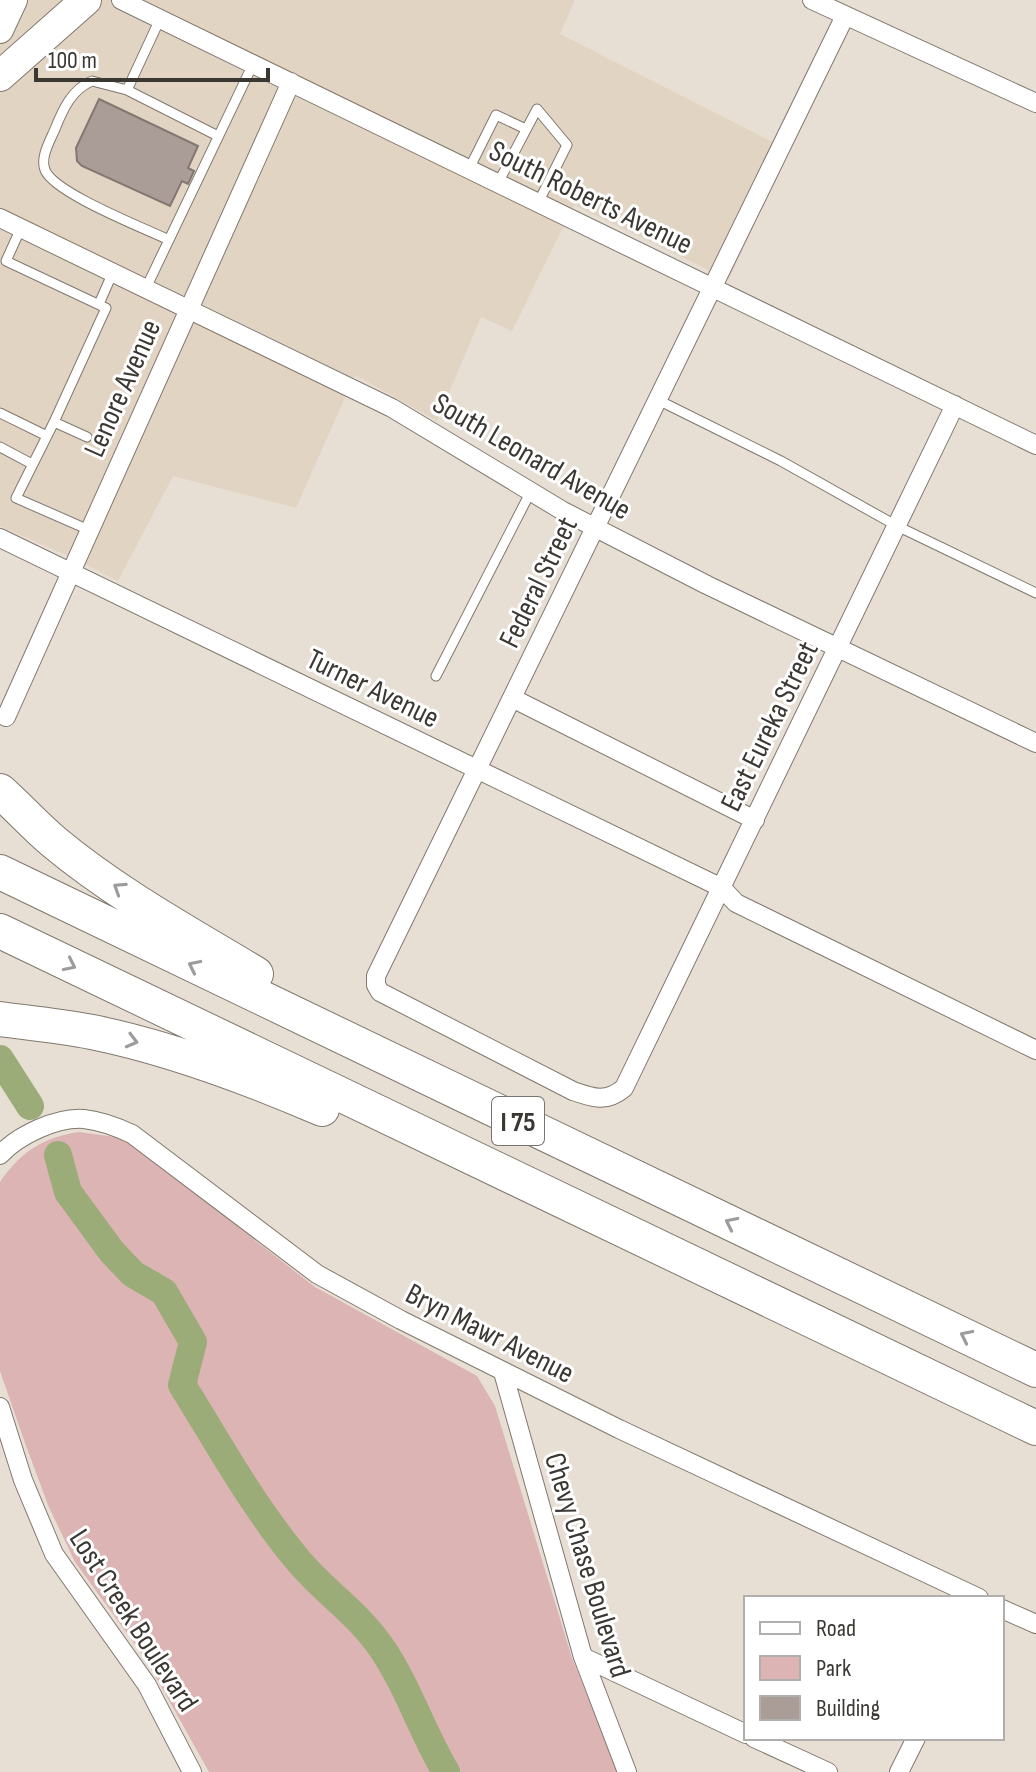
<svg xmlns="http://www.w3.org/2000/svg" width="1036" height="1772" viewBox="0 0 1036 1772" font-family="'Sofia Sans Condensed',sans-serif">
  <rect width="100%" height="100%" fill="#e7ded4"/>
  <path fill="#e2d4c3" d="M0 0H575L560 34 788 150 729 280 574 205 512 331 481 317 437 421 355 375 296 508 173 476 118 581 79 561 0 526Z"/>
  <path fill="#dcb4b3" d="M79 1132 116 1137 134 1146 315 1287 477 1376 495 1406 572 1658 618 1772H209L147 1661 75 1562 48 1505 25 1443 0 1371V1182C20 1152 44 1137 79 1132Z"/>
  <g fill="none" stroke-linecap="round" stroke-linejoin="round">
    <path stroke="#9bac79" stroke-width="28" d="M0 1059 30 1106
      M58 1155 68 1192 112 1252 133 1274 164 1292 193 1342 182 1385C219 1444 252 1505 297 1559 322 1590 357 1612 381 1647 408 1686 422 1732 446 1772"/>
  </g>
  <path fill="#aa9d97" stroke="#837771" stroke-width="2" d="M99 99 198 146 188 168 194 171 188 184 182 181 170 206 82 166 77 161 76 148Z"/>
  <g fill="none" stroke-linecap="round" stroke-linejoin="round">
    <g stroke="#80786e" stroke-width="11">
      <path id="lane" d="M160 19 127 90 218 136
        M127 90 92 81C72 89 63 109 55 129 50 141 40 157 45 170 54 193 144 228 169 240
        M469 169 496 115 526 129
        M498 183 537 109 567 145 538 203
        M21 228 6 261 106 308 54 422
        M146 288 253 64
        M99 304 113 272
        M658 400 781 461 897 526 1036 593
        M0 413 47 436
        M87 437 54 422 16 498 89 530
        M0 447 32 464
        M436 676 530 493"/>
    </g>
    <g stroke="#80786e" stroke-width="20">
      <path id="street" d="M121 0 1036 445
        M812 0 1036 103
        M845 16 376 976V985L380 992 573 1091C593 1098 606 1103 624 1088L955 405
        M0 218 392 408 563 511 707 585 1036 743
        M0 538 722 888 736 903 1036 1050
        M512 698 755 820
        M6 717 291 82
        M0 1155C18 1135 57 1117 84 1119 102 1121 117 1127 132 1134L317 1274 401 1320 619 1429 979 1598
        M503 1372 583 1657 627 1772
        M0 1407 23 1480 54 1554 147 1685 192 1772
        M1002 1609 1036 1624
        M583 1657 746 1734
        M754 1738 828 1772
        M899 1772 916 1738"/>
    </g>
    <g stroke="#80786e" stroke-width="28">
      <path id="secondary" d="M0 30 14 0"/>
    </g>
    <g stroke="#80786e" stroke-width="32">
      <path id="primary" d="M0 76 86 0"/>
    </g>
    <g stroke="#80786e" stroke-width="36">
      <path id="highway" d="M0 791C18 807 35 826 54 842 115 893 188 933 256 974
        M0 872 1036 1370
        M0 931 1036 1428
        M0 1019C31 1023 62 1026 92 1032 171 1048 248 1077 322 1109"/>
    </g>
    <use href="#lane" stroke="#fff" stroke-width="9"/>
    <use href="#street" stroke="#fff" stroke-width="18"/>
    <use href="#secondary" stroke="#fff" stroke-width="26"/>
    <use href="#primary" stroke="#fff" stroke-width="30"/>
    <use href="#highway" stroke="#fff" stroke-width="34"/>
  </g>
  <defs><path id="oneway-chevron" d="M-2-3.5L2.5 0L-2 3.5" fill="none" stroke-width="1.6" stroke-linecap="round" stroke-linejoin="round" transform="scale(2)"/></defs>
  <g stroke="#9d9c9a">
    <use href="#oneway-chevron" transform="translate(119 888) rotate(-147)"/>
    <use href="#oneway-chevron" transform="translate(70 965) rotate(26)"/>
    <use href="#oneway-chevron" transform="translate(194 966) rotate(-154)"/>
    <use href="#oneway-chevron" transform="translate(132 1041) rotate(15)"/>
    <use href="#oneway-chevron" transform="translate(731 1223) rotate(-154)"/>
    <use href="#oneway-chevron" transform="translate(966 1336) rotate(-154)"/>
  </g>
  <g text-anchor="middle" stroke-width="6" stroke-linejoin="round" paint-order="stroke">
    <rect fill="#fff" stroke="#767471" stroke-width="2" x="492" y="1097" width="52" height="48" rx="6"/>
    <g font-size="28" font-weight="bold" fill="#3b3834">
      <text x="518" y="1131">I 75</text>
    </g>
    <g font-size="30" fill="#3b3834" stroke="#fff">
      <text transform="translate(591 197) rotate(26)" y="10">South Roberts Avenue</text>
      <text transform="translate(122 388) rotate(-66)" y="10">Lenore Avenue</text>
      <text transform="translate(532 456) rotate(30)" y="10">South Leonard Avenue</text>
      <text transform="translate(538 582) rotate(-64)" y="10">Federal Street</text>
      <text transform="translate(373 688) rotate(26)" y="10">Turner Avenue</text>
      <text transform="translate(769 726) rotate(-64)" y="10">East Eureka Street</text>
      <text transform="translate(490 1333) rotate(27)" y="10">Bryn Mawr Avenue</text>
      <text transform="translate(588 1565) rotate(73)" y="10">Chevy Chase Boulevard</text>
      <text transform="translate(134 1620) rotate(57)" y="10">Lost Creek Boulevard</text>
    </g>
  </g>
  <rect x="744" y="1596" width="260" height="144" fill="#ffffff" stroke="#b1afae" stroke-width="2"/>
  <rect x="760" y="1622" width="40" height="12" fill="#ffffff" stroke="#b1afae" stroke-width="2"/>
  <text x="816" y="1636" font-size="24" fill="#3b3834">Road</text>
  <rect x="760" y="1656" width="40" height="24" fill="#dcb4b3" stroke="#b1afae" stroke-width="2"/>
  <text x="816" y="1676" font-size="24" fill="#3b3834">Park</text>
  <rect x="760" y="1696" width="40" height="24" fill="#aa9d97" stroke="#b1afae" stroke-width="2"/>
  <text x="816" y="1716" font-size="24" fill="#3b3834">Building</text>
  <path d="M36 68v12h232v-12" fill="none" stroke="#3b3834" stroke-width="4"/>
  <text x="48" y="68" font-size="24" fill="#3b3834" stroke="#ffffff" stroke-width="6" paint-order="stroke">100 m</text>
</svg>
